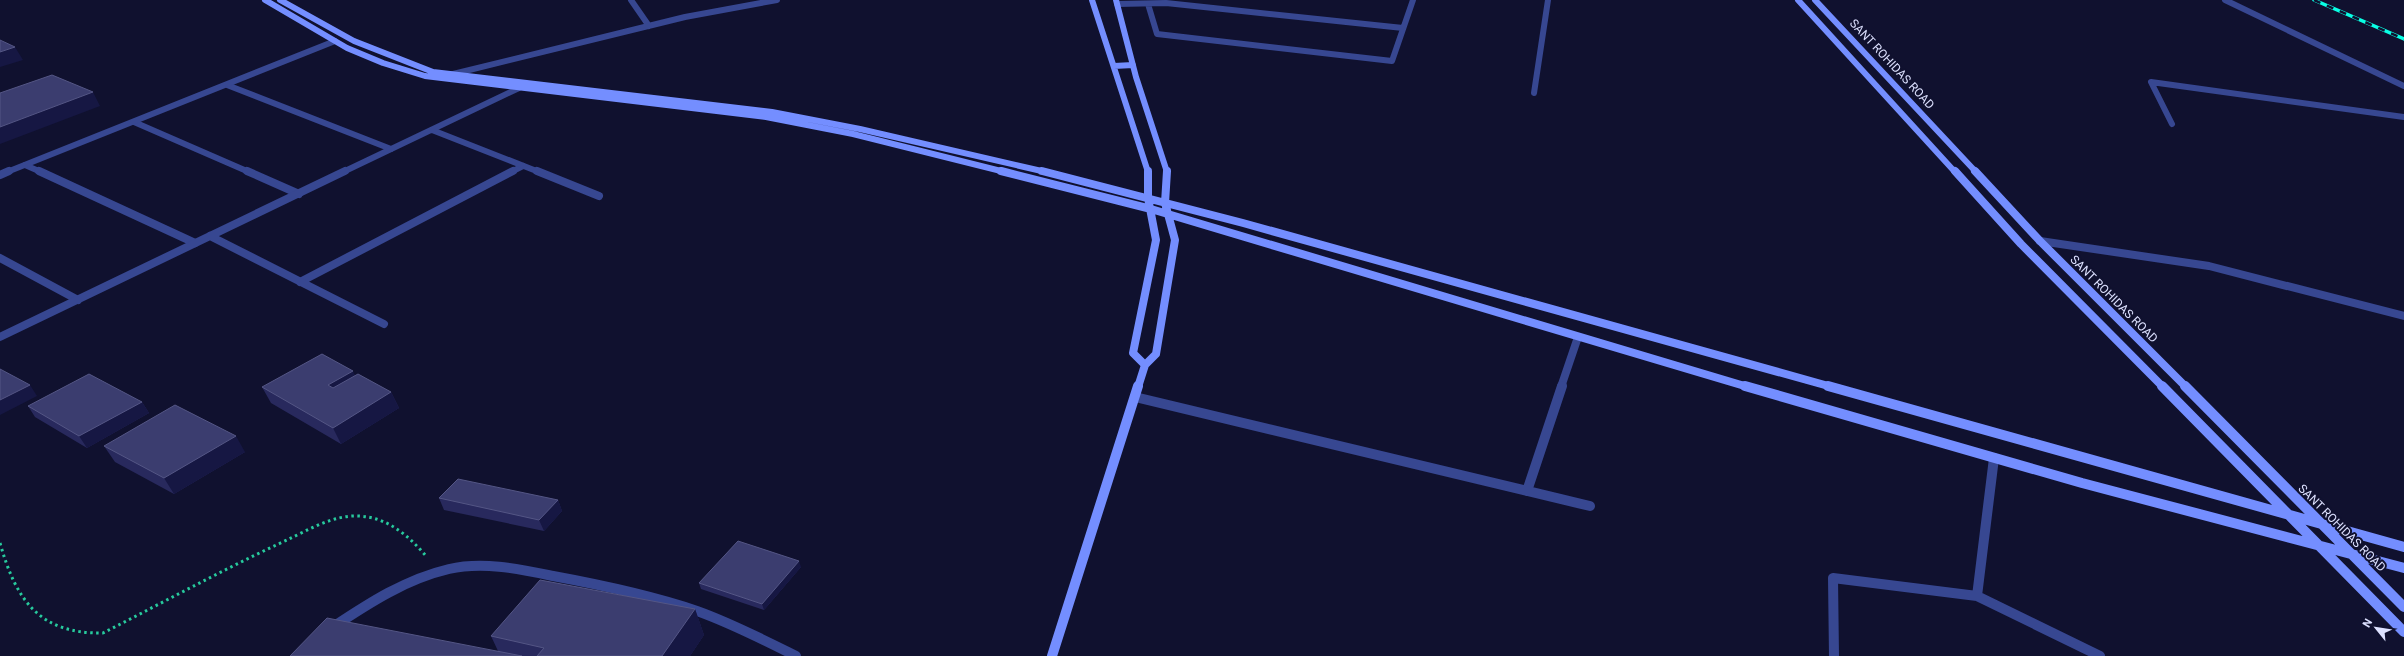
<svg xmlns="http://www.w3.org/2000/svg" width="2404" height="656" viewBox="0 0 2404 656" font-family="Roboto,sans-serif">
  <rect width="100%" height="100%" fill="#10112f"/>
  <g fill="none" stroke-linecap="round" stroke-linejoin="round">
    <path stroke="#27ca9d" stroke-width="3" stroke-dasharray="2.5 3.5" stroke-linecap="butt" d="M0 543C16 600 39 634 103 633 164 602 224 569 287 540 308 530 333 515 358 516 387 517 408 535 426 556"/>
    <path stroke="#374791" stroke-width="6" d="M1117 4 1166 3 1403 28
      M1148 4 1157 34 1392 61 1413 0
      M227 85 391 149
      M134 122 249 172
      M25 165 41 172
      M511 172 523 166"/>
    <path stroke="#374791" stroke-width="8" d="M39 171 195 243
      M247 171 299 194
      M0 258 78 300
      M300 282 513 171"/>
    <path stroke="#374791" stroke-width="10" d="M333 627C369 603 406 579 449 569 483 561 519 569 553 576 602 585 650 595 697 611 731 623 764 640 796 656"/>
    <path stroke="#374791" stroke-width="6" d="M631 0 649 26
      M2225 0 2404 86
      M449 75 685 17 777 0
      M1534 93 1548 0
      M2172 124 2151 82 2404 117
      M432 130 539 172
      M7 172 335 41
      M343 172 519 88"/>
    <path stroke="#374791" stroke-width="8" d="M537 171 599 196
      M0 175 9 171
      M210 236 384 324
      M2040 241 2209 266 2404 316
      M0 337 345 171
      M1561 387 1578 337"/>
    <path stroke="#374791" stroke-width="10" d="M1135 397 1590 506
      M1527 491 1562 386
      M1977 596 2100 656
      M1834 656 1833 578 1977 596 1994 458"/>
    <path stroke="#748eff" stroke-width="6" d="M265 0 347 48 383 63 425 76 766 117 853 134 1005 172
      M280 0 354 41 433 72 772 112 860 129 1046 172
      M1092 0 1148 172
      M1116 0 1136 77 1167 172
      M1798 0 1955 172
      M1815 0 1976 172
      M1114 66 1133 65"/>
    <path stroke="#748eff" stroke-width="8" d="M1001 171 1151 209 1748 387
      M1042 171 1243 223 1832 387
      M1955 171 2021 244 2163 387
      M1975 171 2040 241 2186 387
      M1145 365 1133 353 1156 240 1148 198V171
      M1138 387 1145 365 1156 354 1175 240 1165 203 1167 171"/>
    <path stroke="#748eff" stroke-width="10" d="M1745 386 2082 483 2404 568
      M1828 386 2404 547
      M2162 386 2404 632
      M2185 386 2404 607
      M1052 656 1138 386"/>
    <g stroke="#09ffe4" stroke-width="3.5">
      <path id="rail" d="M2314 0 2404 39"/>
    </g>
    <use href="#rail" stroke="#10112f" stroke-width="2.5" stroke-dasharray="7" stroke-linecap="butt"/>
  </g>
  <path fill="#28295d" d="M355 375 391 392 399 408 341 444 271 403 262 387Z
    M142 402 149 413 87 448 35 417 28 406Z
    M104 446 245 452 174 494 115 462Z
    M439 498 558 500 562 511 544 531 444 510Z
    M801 567 764 610 701 589 699 583Z
    M695 609 704 635 690 656H290L498 651 491 636Z"/>
  <path fill="#161743" d="M15 47 23 60 0 67V52Z
    M93 92 100 106 0 144V127Z
    M353 371 360 387 336 400 328 385Z
    M30 385 37 396 0 415V400Z
    M391 392 399 408 341 444 333 428Z
    M142 402 149 413 87 448 79 436Z
    M236 436 245 452 174 494 164 478Z
    M558 500 562 511 544 531 539 520Z
    M799 561 801 567 764 610 762 604Z
    M695 609 704 635 690 656H662Z"/>
  <path fill="#3b3d6f" stroke="#545685" d="M0 40 15 47 0 52Z
    M52 75 93 92 0 127V93Z
    M322 354 353 371 328 385 333 388 358 374 391 392 333 428 262 387Z
    M0 369 30 385 0 400Z
    M89 374 142 402 79 436 28 406Z
    M175 405 236 436 164 478 104 446Z
    M458 479 558 500 539 520 439 498Z
    M738 541 799 561 762 604 699 583Z
    M540 580 695 609 662 656H537L544 648 491 636Z
    M327 618 522 656H290Z"/>
  <g text-anchor="middle" stroke-width="4" stroke-linejoin="round" paint-order="stroke">
    <g font-size="12" fill="#dde1ff" stroke="#10112f">
      <text transform="translate(1892 64) rotate(47)" y="4">SANT ROHIDAS ROAD</text>
      <text transform="translate(2114 299) rotate(45)" y="4">SANT ROHIDAS ROAD</text>
      <text transform="translate(2342 528) rotate(45)" y="4">SANT ROHIDAS ROAD</text>
    </g>
  </g>
  <g transform="translate(2376 628) rotate(300)" stroke="#10112f" stroke-width="3" paint-order="stroke">
  <path d="M0-3L7 15L0 10L-7 15Z" fill="#dde1ff"/>
  <text y="-6" font-size="11" font-weight="bold" text-anchor="middle" fill="#dde1ff">N</text>
  </g>
</svg>
